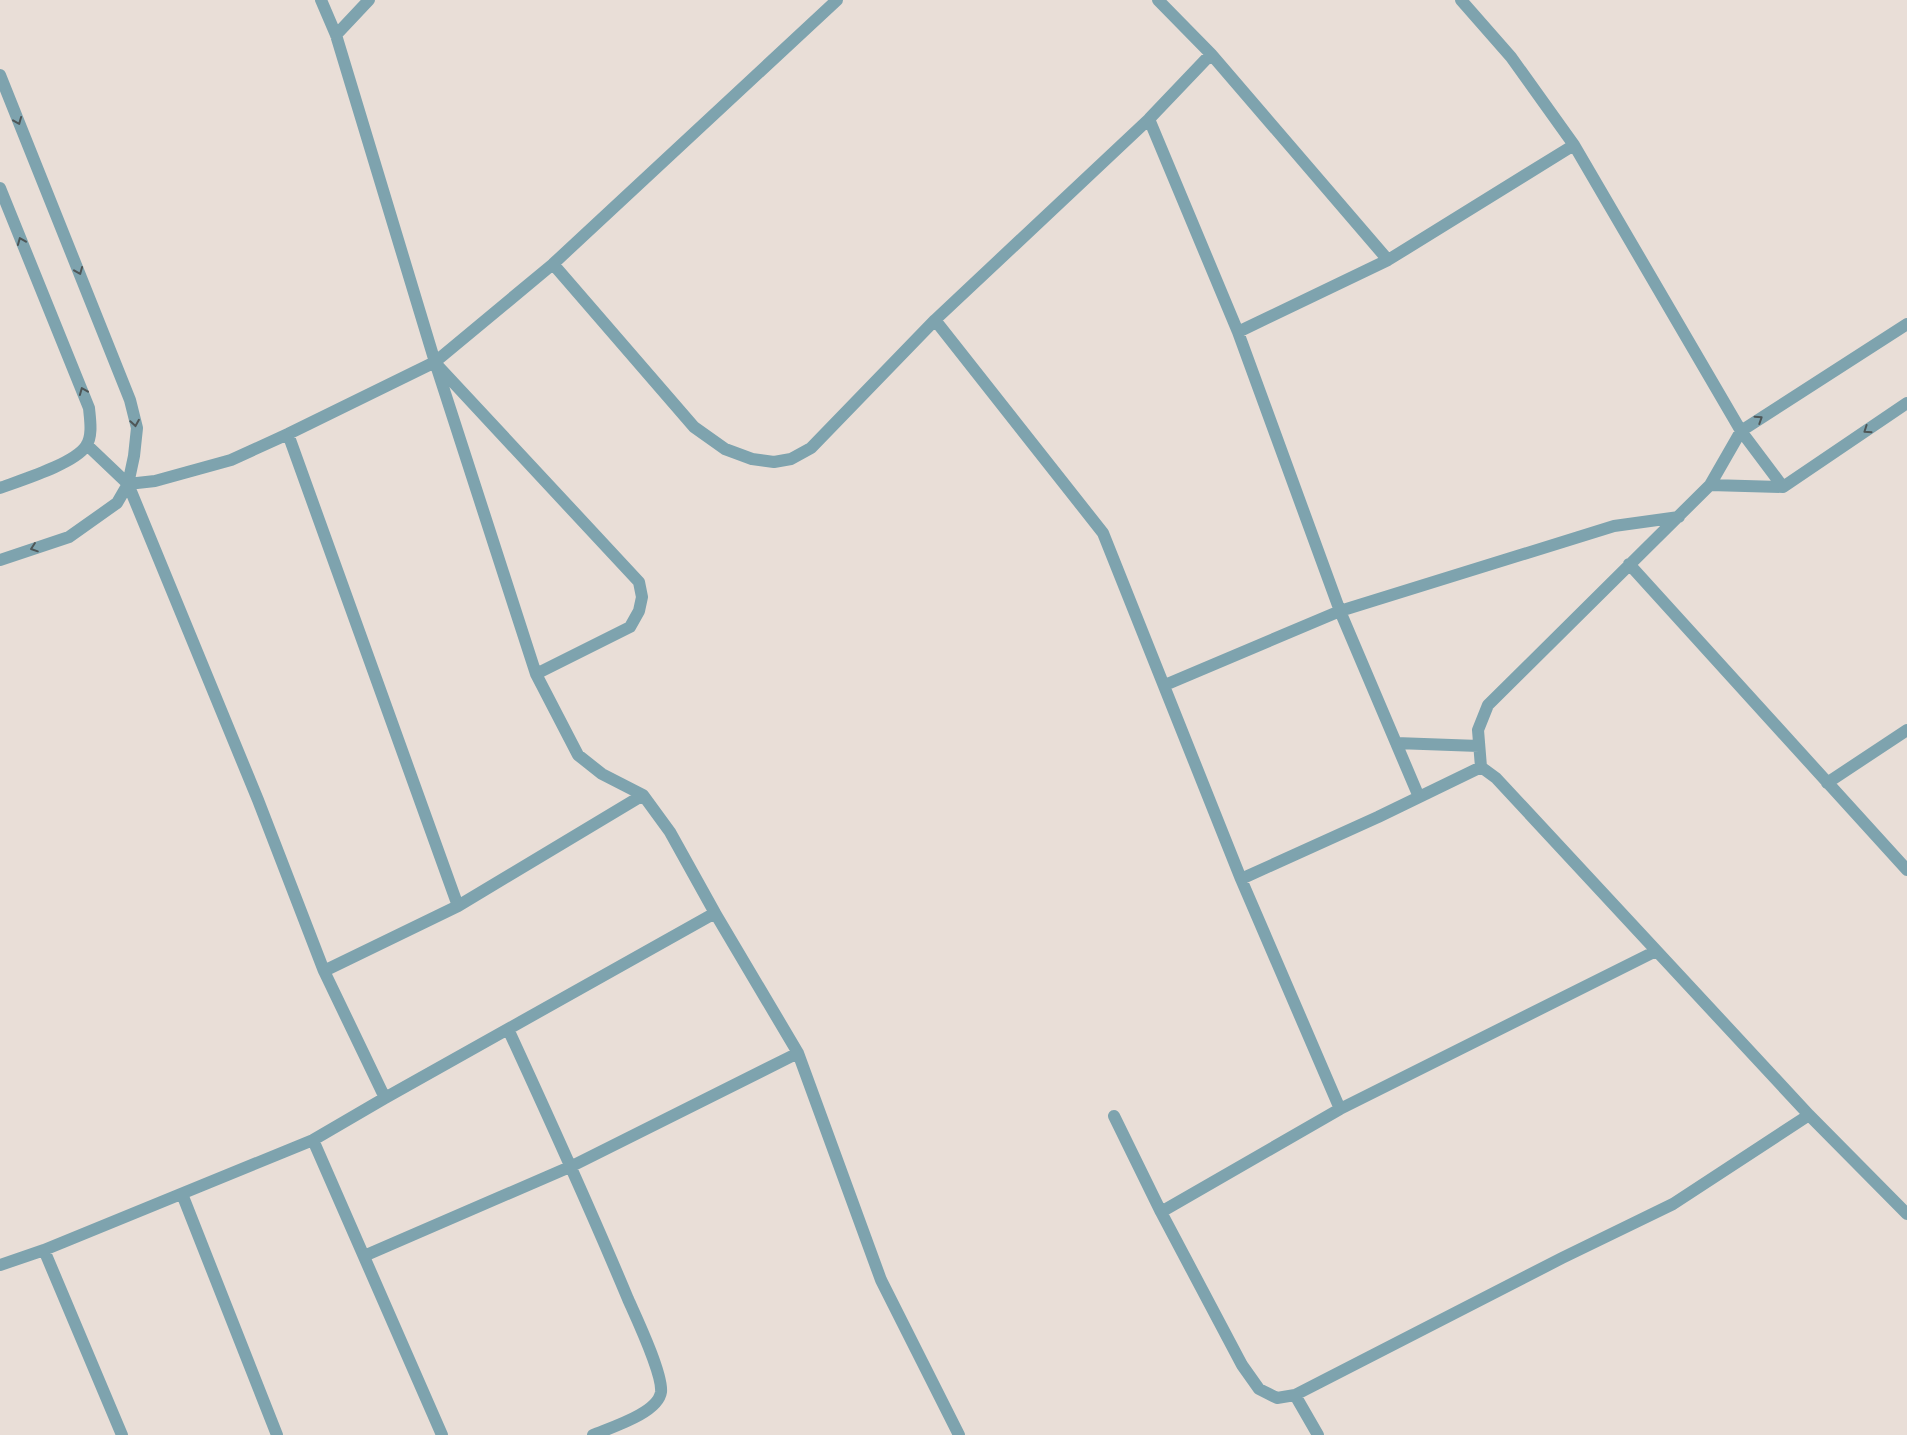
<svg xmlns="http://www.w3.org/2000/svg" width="1907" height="1435" viewBox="0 0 1907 1435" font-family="Inter,sans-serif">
  <rect width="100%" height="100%" fill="#e9ded7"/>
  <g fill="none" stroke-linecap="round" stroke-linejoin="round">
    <path stroke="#7ea3ae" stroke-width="12" d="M1158 0 1211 54 1388 260
      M1461 0 1511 57 1574 145 1741 431 1783 487
      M336 35 369 0
      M0 75 130 400 137 428 134 456 128 484 117 503 69 537 0 560
      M1149 119 1238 332 1340 611 1419 797
      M0 188 89 408C90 419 93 436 86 446 74 464 21 480 0 488
      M553 264 694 427 725 449 752 459 774 462 791 459 811 448 935 320 1149 119 1211 54
      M935 320 1103 533 1241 879 1340 1109
      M1907 324 1741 431 1710 485 1488 705 1478 730 1481 767 1496 778 1809 1115 1907 1214
      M1238 332 1388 260 1574 145
      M438 366 639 582 642 597 639 611 630 627 536 674
      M288 434 458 906
      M87 445 128 484 258 800 324 971 385 1098
      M128 484 155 481 231 460 288 434 435 362 553 264 837 0
      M1710 485 1783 487 1907 403
      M1629 564 1907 870
      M1165 685 1340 611 1614 526 1679 517
      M1396 743 1479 746
      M1827 783 1907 730
      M1241 879 1378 817 1481 767
      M715 913 798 1053 881 1280 959 1435
      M324 971 458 906 643 795
      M508 1029C549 1118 590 1208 628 1299 636 1317 663 1374 661 1392 658 1413 612 1427 593 1435
      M1114 1116 1161 1212 1242 1365 1259 1389 1277 1398 1295 1395 1562 1258 1673 1204 1809 1115
      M313 1140 442 1435
      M182 1194 277 1435
      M1161 1212 1340 1109 1656 951
      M44 1250 122 1435
      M364 1256 572 1166 798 1053
      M0 1265 44 1250 313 1140 385 1098 715 913 670 832 643 795 602 774 578 755 536 674 435 362 336 35 321 0
      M1295 1395 1318 1435"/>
  </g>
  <defs><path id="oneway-chevron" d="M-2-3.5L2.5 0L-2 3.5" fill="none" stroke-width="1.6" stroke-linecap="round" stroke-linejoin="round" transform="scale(1.25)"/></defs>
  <g stroke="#4e5657">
    <use href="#oneway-chevron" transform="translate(18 121) rotate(68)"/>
    <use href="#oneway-chevron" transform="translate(21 241) rotate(-112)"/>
    <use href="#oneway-chevron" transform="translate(79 271) rotate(68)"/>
    <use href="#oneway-chevron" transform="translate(83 391) rotate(-112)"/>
    <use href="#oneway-chevron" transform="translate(1759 419) rotate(-33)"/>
    <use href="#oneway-chevron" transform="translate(135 423) rotate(81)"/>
    <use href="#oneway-chevron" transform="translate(1867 430) rotate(146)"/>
    <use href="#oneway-chevron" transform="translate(34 548) rotate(161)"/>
  </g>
</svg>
